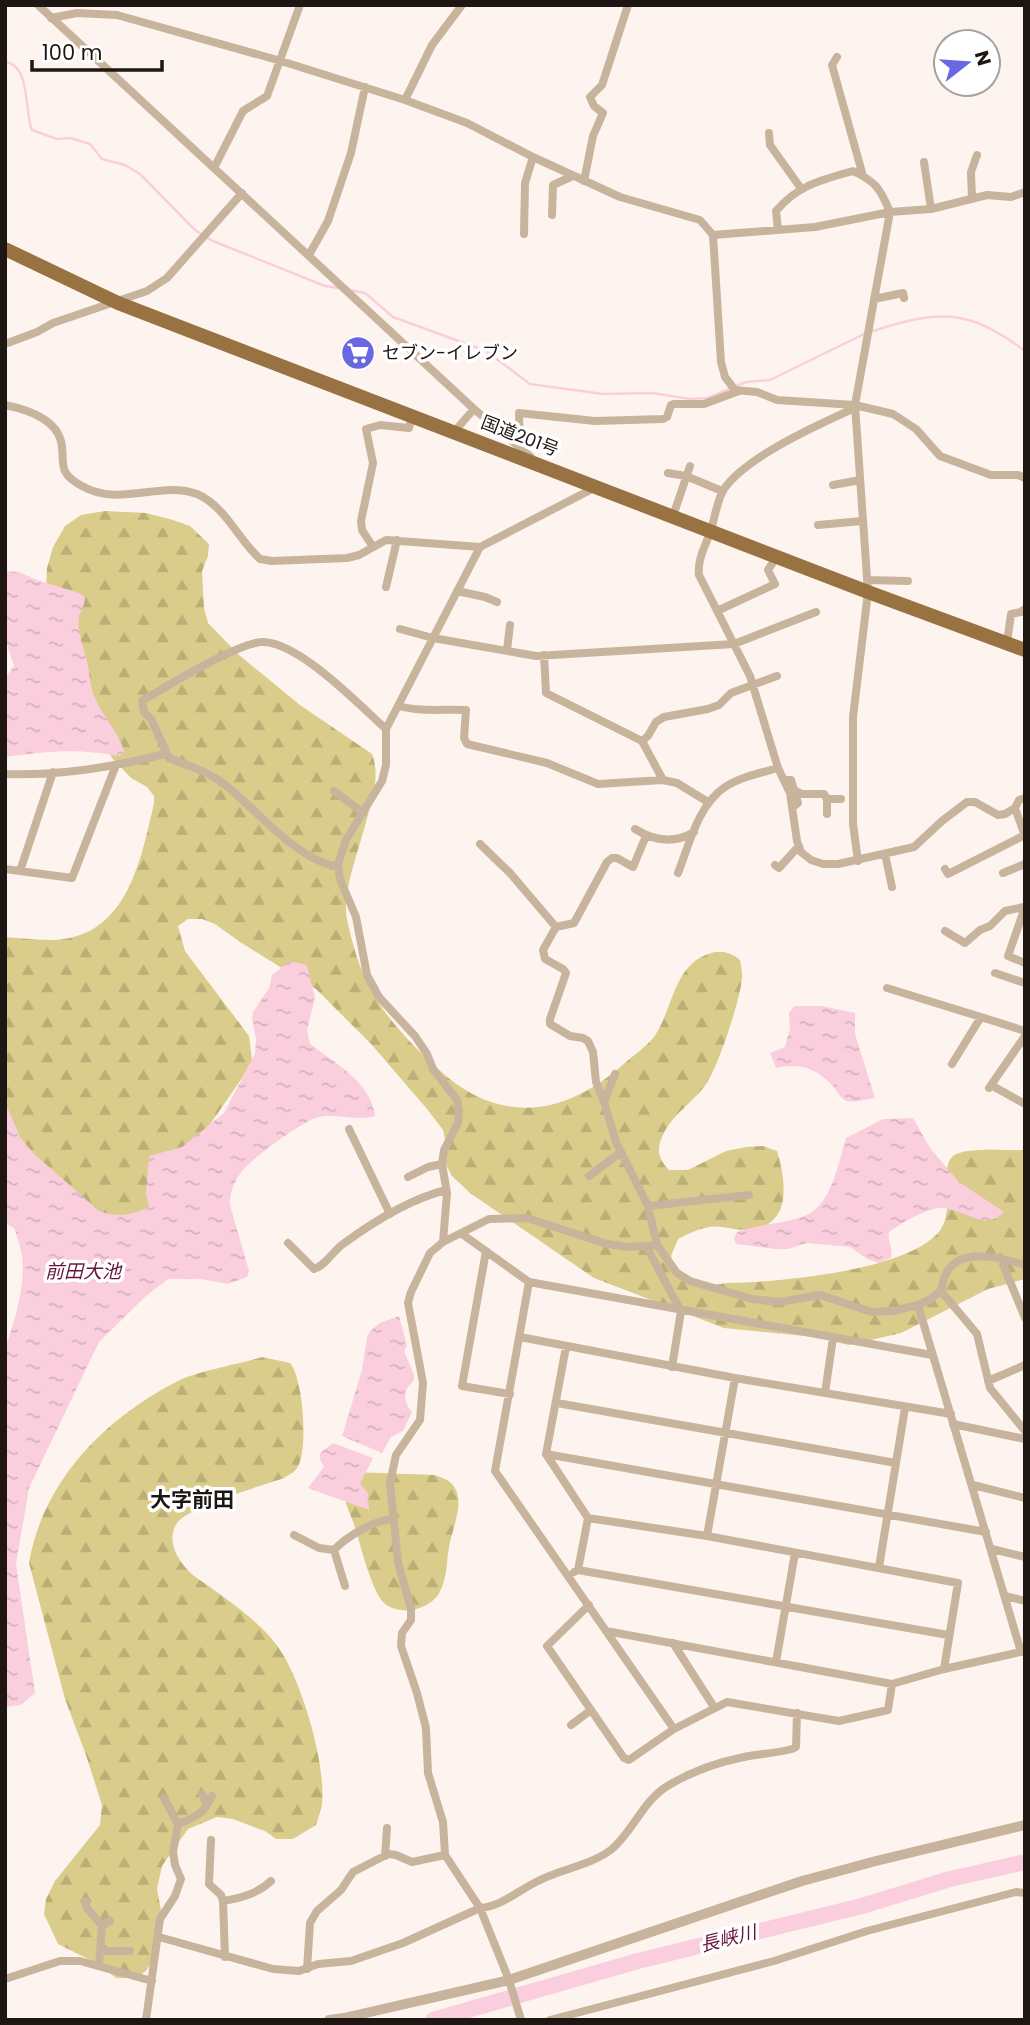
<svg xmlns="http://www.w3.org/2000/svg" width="1030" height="2025" viewBox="0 0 1030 2025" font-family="Poppins,'Noto Sans JP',sans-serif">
  <defs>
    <pattern id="forest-firs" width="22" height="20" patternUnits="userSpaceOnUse" patternTransform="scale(1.75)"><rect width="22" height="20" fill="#dacc8a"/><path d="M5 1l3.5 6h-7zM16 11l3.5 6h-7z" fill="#bbae76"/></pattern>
    <pattern id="water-ripples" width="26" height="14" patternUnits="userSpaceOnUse" patternTransform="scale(1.75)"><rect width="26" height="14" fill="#facedd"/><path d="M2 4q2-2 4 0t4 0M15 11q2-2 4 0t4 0" fill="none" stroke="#d6b0bd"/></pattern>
  </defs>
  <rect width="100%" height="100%" fill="#fef4ef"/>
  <path fill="url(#forest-firs)" d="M105 511 146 513 173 520 190 526 209 544 208 556 202 571 204 608 208 623 239 655 300 705 372 754C381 777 371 802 365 826 358 851 348 878 346 903 345 915 349 928 352 940 366 997 396 1030 438 1069 501 1127 566 1116 626 1062 635 1054 647 1046 654 1037 674 1008 673 964 711 953 723 950 731 953 740 960 741 965 742 971 742 976 742 996 718 1066 707 1083 694 1102 671 1115 662 1137 656 1150 659 1160 669 1170H688L726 1151 746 1147 763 1146 777 1151C786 1182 793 1226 748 1230 735 1231 722 1225 709 1227 698 1229 688 1234 678 1239L671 1256 678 1275C684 1278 691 1283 697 1284 706 1286 719 1284 729 1283 779 1282 904 1271 938 1233 957 1211 939 1170 952 1157 962 1146 1009 1151 1025 1150V1279L988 1289 901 1333 849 1345 814 1337 724 1328 594 1278 470 1193 452 1176 445 1163 447 1149 443 1130 427 1109 372 1045 316 989 240 942 215 924 202 919H188L178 926 185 951 249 1036 252 1060 242 1078 160 1197 143 1215 121 1230 5 1164V937C21 938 38 940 54 940 127 937 141 860 154 803V796L147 787 131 778 112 758 90 713 46 591 47 568 53 547 65 526 81 515Z
    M262 1357 290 1363C303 1377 309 1451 297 1468 295 1472 288 1475 284 1478 261 1486 188 1507 177 1523 167 1538 175 1555 185 1567 192 1576 205 1583 214 1590 239 1608 268 1629 284 1656 304 1691 326 1765 322 1804 321 1811 318 1818 316 1825L293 1839H276L265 1831 233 1819 217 1817 188 1829 162 1866 157 1889 162 1916 155 1957 146 1971 136 1978H116L98 1964 58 1944 44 1914 46 1899 55 1881 100 1825 102 1805 86 1755 65 1699 29 1563C43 1480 106 1417 180 1380 199 1371 239 1364 262 1357Z
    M353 1472 434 1475C472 1484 456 1517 450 1542 446 1559 448 1580 438 1595 427 1610 401 1616 385 1604 376 1596 370 1576 366 1565 362 1552 358 1537 354 1524 351 1516 346 1506 345 1498 345 1490 351 1479 353 1472Z"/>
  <path fill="url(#water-ripples)" d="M5 571 19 572 37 580 79 593 85 597C85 606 80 610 79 618 77 635 85 649 88 666 90 677 90 687 95 698 103 717 118 731 124 751L120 756C77 748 47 751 5 757V678L14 666 5 638Z
    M294 962 307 965 315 998 307 1030 310 1044C335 1063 371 1082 375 1116 356 1122 335 1112 315 1118 298 1125 250 1159 240 1174 234 1182 229 1195 230 1205L249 1271 247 1277 228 1284 201 1279H168L146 1296 99 1342 29 1488 16 1564 35 1693 21 1705 5 1707V1348C15 1321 26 1283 22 1255 20 1246 17 1236 14 1228L5 1223V1102L20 1137 33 1153 99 1211C118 1218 132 1215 149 1207L146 1194 149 1156 182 1147 224 1113 255 1054 256 1039 252 1019 253 1012 269 988 272 975 287 963Z
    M794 1006H822L855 1013V1034L875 1098C867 1099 855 1103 847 1101 840 1099 837 1090 832 1085 814 1067 799 1063 776 1068L770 1053 785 1047 790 1028 789 1014Z
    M913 1118 930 1148 959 1182 1004 1212C985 1233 962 1207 940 1208 925 1209 900 1224 889 1232 887 1242 894 1249 891 1258L879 1263 867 1259 850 1247 807 1243 788 1249H775L736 1244 734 1238 737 1232C758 1224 790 1223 807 1215 832 1202 838 1164 846 1138L883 1119Z
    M399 1316 407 1346 404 1351 414 1375 413 1382C402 1390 404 1403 412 1412L403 1431 391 1437 382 1453 342 1436 362 1370 367 1337 370 1331 380 1323Z
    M333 1443 373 1458 360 1484 368 1493 369 1510 308 1488 324 1467 320 1460V1453Z"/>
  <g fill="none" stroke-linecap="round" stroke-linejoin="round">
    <path stroke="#facedd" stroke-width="2.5" d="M5 62C31 65 24 111 32 130L57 139 70 138 90 144 102 159 125 165 140 174 195 230 213 241 325 286 339 288
      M349 290 365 293 393 317 486 351 530 384 603 394 652 393 690 399 708 398 746 382 770 380 864 334
      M870 332C938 310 966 307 1025 351"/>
    <path stroke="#facedd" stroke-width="16" d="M433 2020 638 1961 862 1906 950 1879 1025 1862"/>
    <path stroke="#c8b49d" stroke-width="8" d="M38 5 474 409 531 457
      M51 18 77 13 117 15 281 61 405 100 467 123 533 157 620 197 700 220 713 235 721 362 725 377 735 390 757 392 777 400 855 405 893 414 916 429 940 456 991 475H1018L1025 478
      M837 57 832 65 863 176
      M405 100 432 45 462 5
      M769 133 770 145 800 187
      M924 162 931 209
      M214 168 243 111 267 96 300 5
      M584 181 593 136 603 113 594 106 590 97 602 85 628 5
      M972 199 971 172 977 155
      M552 215 553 185 573 176
      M778 230 776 211C798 185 821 180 853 171 876 182 880 188 890 212L855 405 868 592 853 717V824L858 861
      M524 234 525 183 533 157
      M713 235 815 227 890 212 931 209 987 195 1011 197 1025 192
      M309 255 328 221 351 153 365 87
      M874 299 903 293 904 298
      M5 344 37 332 53 323 147 291 167 278 242 193
      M5 405C25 409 55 418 61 441 66 463 55 471 82 486 120 508 161 480 197 494 225 506 238 539 260 559L272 561 347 558 359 555 386 540 480 547
      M855 408C818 425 747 456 724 489 717 500 715 517 711 530 706 545 697 559 699 575L750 676 778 768 790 793 797 841 801 852 811 860 823 864H838L914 847 942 821 967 802H975L998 815 1005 814 1015 808 1019 800 1025 798
      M454 432 474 409
      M520 448 519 413 595 421 663 419 667 417 671 405 674 404H704L739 391
      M668 473 686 476 722 491
      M833 485 860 480
      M673 516 690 466
      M818 525 862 521
      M373 547 362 530 361 521 373 463 366 429 380 425 409 428 412 417
      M867 580 908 581
      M386 587 397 540
      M457 591 485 597 497 602
      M717 611 775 584 768 570 777 556
      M400 629 433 638 536 656 734 644 816 612
      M1007 643 1011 614 1021 612 1025 609
      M507 650 510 625
      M399 706C420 712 444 709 466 710L464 738 467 744 547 763 598 784 663 780 642 741 546 693 544 655
      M642 741 648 736 656 722 664 717 708 709 719 705 731 693 777 676
      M5 774C58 776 114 767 165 754
      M663 780 677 783 708 802
      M784 780H791L798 803 792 808
      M334 791 363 813
      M796 791 802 794H824L827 799V814
      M827 799H841
      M1015 808 1025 836
      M635 829C654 841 674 844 694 832
      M480 844 510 873 556 927
      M885 854 892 887
      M338 864 332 866C287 851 260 812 224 784 208 771 187 766 169 758L151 719 144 712 142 701C165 687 241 641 264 642 301 644 358 704 386 729
      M775 865 779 868 799 846
      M5 869 72 878 116 765
      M945 869 948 874 1025 835
      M20 871 53 772
      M678 873C689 845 698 805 725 787 740 777 760 773 778 768
      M1003 873 1025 864
      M1025 907 1008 956 1025 963
      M945 931 965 943 980 930 990 926 1005 911 1024 907
      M995 973 1025 983
      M887 988 981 1017
      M952 1064 981 1017 1025 1031
      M615 1074 604 1102 616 1142 648 1206 657 1245 677 1273 690 1281 752 1299 779 1302 820 1295 872 1312 894 1311 918 1305 929 1300 941 1291
      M991 1085 1025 1104
      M989 1088 1025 1036
      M604 1102 596 1082 593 1052 588 1041 583 1038 570 1036 550 1024V1019L566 973 563 969 545 959 543 950 556 927 574 923 607 862 612 858H617L633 867 646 836
      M349 1129 390 1214
      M589 1176 621 1152
      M408 1177 428 1167 442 1164
      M648 1206 749 1195
      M462 1234 529 1282 932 1355
      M443 1242 447 1193 442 1164 444 1150 458 1123 459 1111 457 1100 433 1069 427 1054 415 1036 379 997 367 975 356 917 340 879 338 864 346 840 382 781 386 765V729L480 547 596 487
      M288 1243 314 1269C326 1265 333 1251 343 1244 373 1222 410 1199 446 1190
      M646 1246 681 1311 672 1367
      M486 1251 462 1386 510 1394
      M1000 1257 1025 1318
      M1025 1265C1002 1258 959 1246 946 1274 943 1279 942 1285 941 1291L977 1334 990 1388 1025 1431
      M529 1282 495 1471 674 1729
      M918 1305 1021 1652
      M520 1337 735 1378 951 1414
      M566 1347 546 1454 588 1518 578 1570 574 1572
      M988 1381 1025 1365
      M825 1393 833 1338
      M557 1403 896 1463
      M953 1424 1025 1439
      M546 1454 986 1532
      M973 1485 1025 1498
      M588 1518 707 1536 958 1583 944 1669
      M294 1535 319 1548 334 1550
      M707 1536 735 1378
      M992 1549 1025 1557
      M879 1567 905 1408
      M578 1570 948 1635
      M345 1586 334 1550C346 1537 374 1520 393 1519
      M1006 1596 1025 1601
      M589 1605 547 1646 624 1758 629 1760 674 1729 727 1702 839 1721 888 1710 892 1684
      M606 1631 892 1684 944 1669 1025 1651
      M673 1643 714 1707
      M776 1662 795 1553
      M571 1725 591 1710
      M207 1805 212 1796
      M178 1824C190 1819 200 1816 207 1805L202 1794
      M211 1840 209 1884 221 1895 223 1901
      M385 1856 387 1828
      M85 1901 87 1908 102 1926
      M159 1937 273 1969 299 1971 318 1964 351 1961 403 1943 480 1908C502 1906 519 1890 538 1881 561 1869 592 1865 612 1849 634 1830 643 1800 669 1785 691 1772 719 1762 744 1757 760 1754 777 1753 792 1749L796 1747 797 1713
      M101 1951H130
      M225 1957 223 1901C241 1898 257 1894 271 1881
      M99 1966 102 1926 110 1921
      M307 1969 310 1923 317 1911 341 1890 353 1872 388 1854 396 1855 412 1862 445 1855
      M5 1979 60 1961H80L152 1981
      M146 2020 160 1919 175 1896 181 1879 175 1865 173 1852 178 1824 164 1798
      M521 2020 509 1980 480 1908 445 1855 443 1822 428 1773 426 1728 417 1693 401 1646 402 1633 411 1620V1609L398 1562 390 1483 396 1455 420 1420 423 1383 408 1303 411 1292 430 1253 443 1242 489 1219 527 1218 607 1244 629 1247 657 1245
      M550 2020 774 1961 867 1931 1016 1892 1025 1893"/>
    <path stroke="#c8b49d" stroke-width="10" d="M329 2020 344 2018 509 1980 802 1881 876 1861 1025 1825"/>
    <path stroke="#987241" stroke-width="14" d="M5 249 118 303 868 592 1025 650"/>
  </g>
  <defs>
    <g id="supermarket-disc" transform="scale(1.75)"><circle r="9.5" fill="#6968e1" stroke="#fff"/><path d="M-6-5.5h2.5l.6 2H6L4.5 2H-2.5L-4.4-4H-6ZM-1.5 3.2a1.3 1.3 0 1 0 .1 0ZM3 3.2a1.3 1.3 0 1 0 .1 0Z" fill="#fff"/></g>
  </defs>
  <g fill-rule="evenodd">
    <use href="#supermarket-disc" x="358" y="353"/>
  </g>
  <g text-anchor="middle" stroke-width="7" stroke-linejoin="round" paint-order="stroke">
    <g font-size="18" fill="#1e1612" stroke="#fff" text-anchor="start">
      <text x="382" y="359">セブン-イレブン</text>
    </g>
    <g font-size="18" fill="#1e1612" stroke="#fff">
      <text transform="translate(520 436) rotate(21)" y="6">国道201号</text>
    </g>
    <g font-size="19" font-style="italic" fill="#66163c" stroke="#fff">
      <text x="83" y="1278">前田大池</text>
      <text transform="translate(728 1938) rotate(-14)" y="7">長峡川</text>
    </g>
    <g font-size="21" font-weight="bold" fill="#1e1612" stroke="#fff">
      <text x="192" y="1507">大字前田</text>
    </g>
  </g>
  <rect width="1030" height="2025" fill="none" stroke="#1e1612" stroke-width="14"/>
  <g transform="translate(967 63) rotate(73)"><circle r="33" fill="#ffffff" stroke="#a5a2a0" stroke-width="2"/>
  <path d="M0-5L12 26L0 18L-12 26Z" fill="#6968e1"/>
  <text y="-10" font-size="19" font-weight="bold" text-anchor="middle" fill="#1e1612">N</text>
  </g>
  <path d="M32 60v10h130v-10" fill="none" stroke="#1e1612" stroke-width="3.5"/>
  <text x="42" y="60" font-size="21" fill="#1e1612" stroke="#ffffff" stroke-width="5" paint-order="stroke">100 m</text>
</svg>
